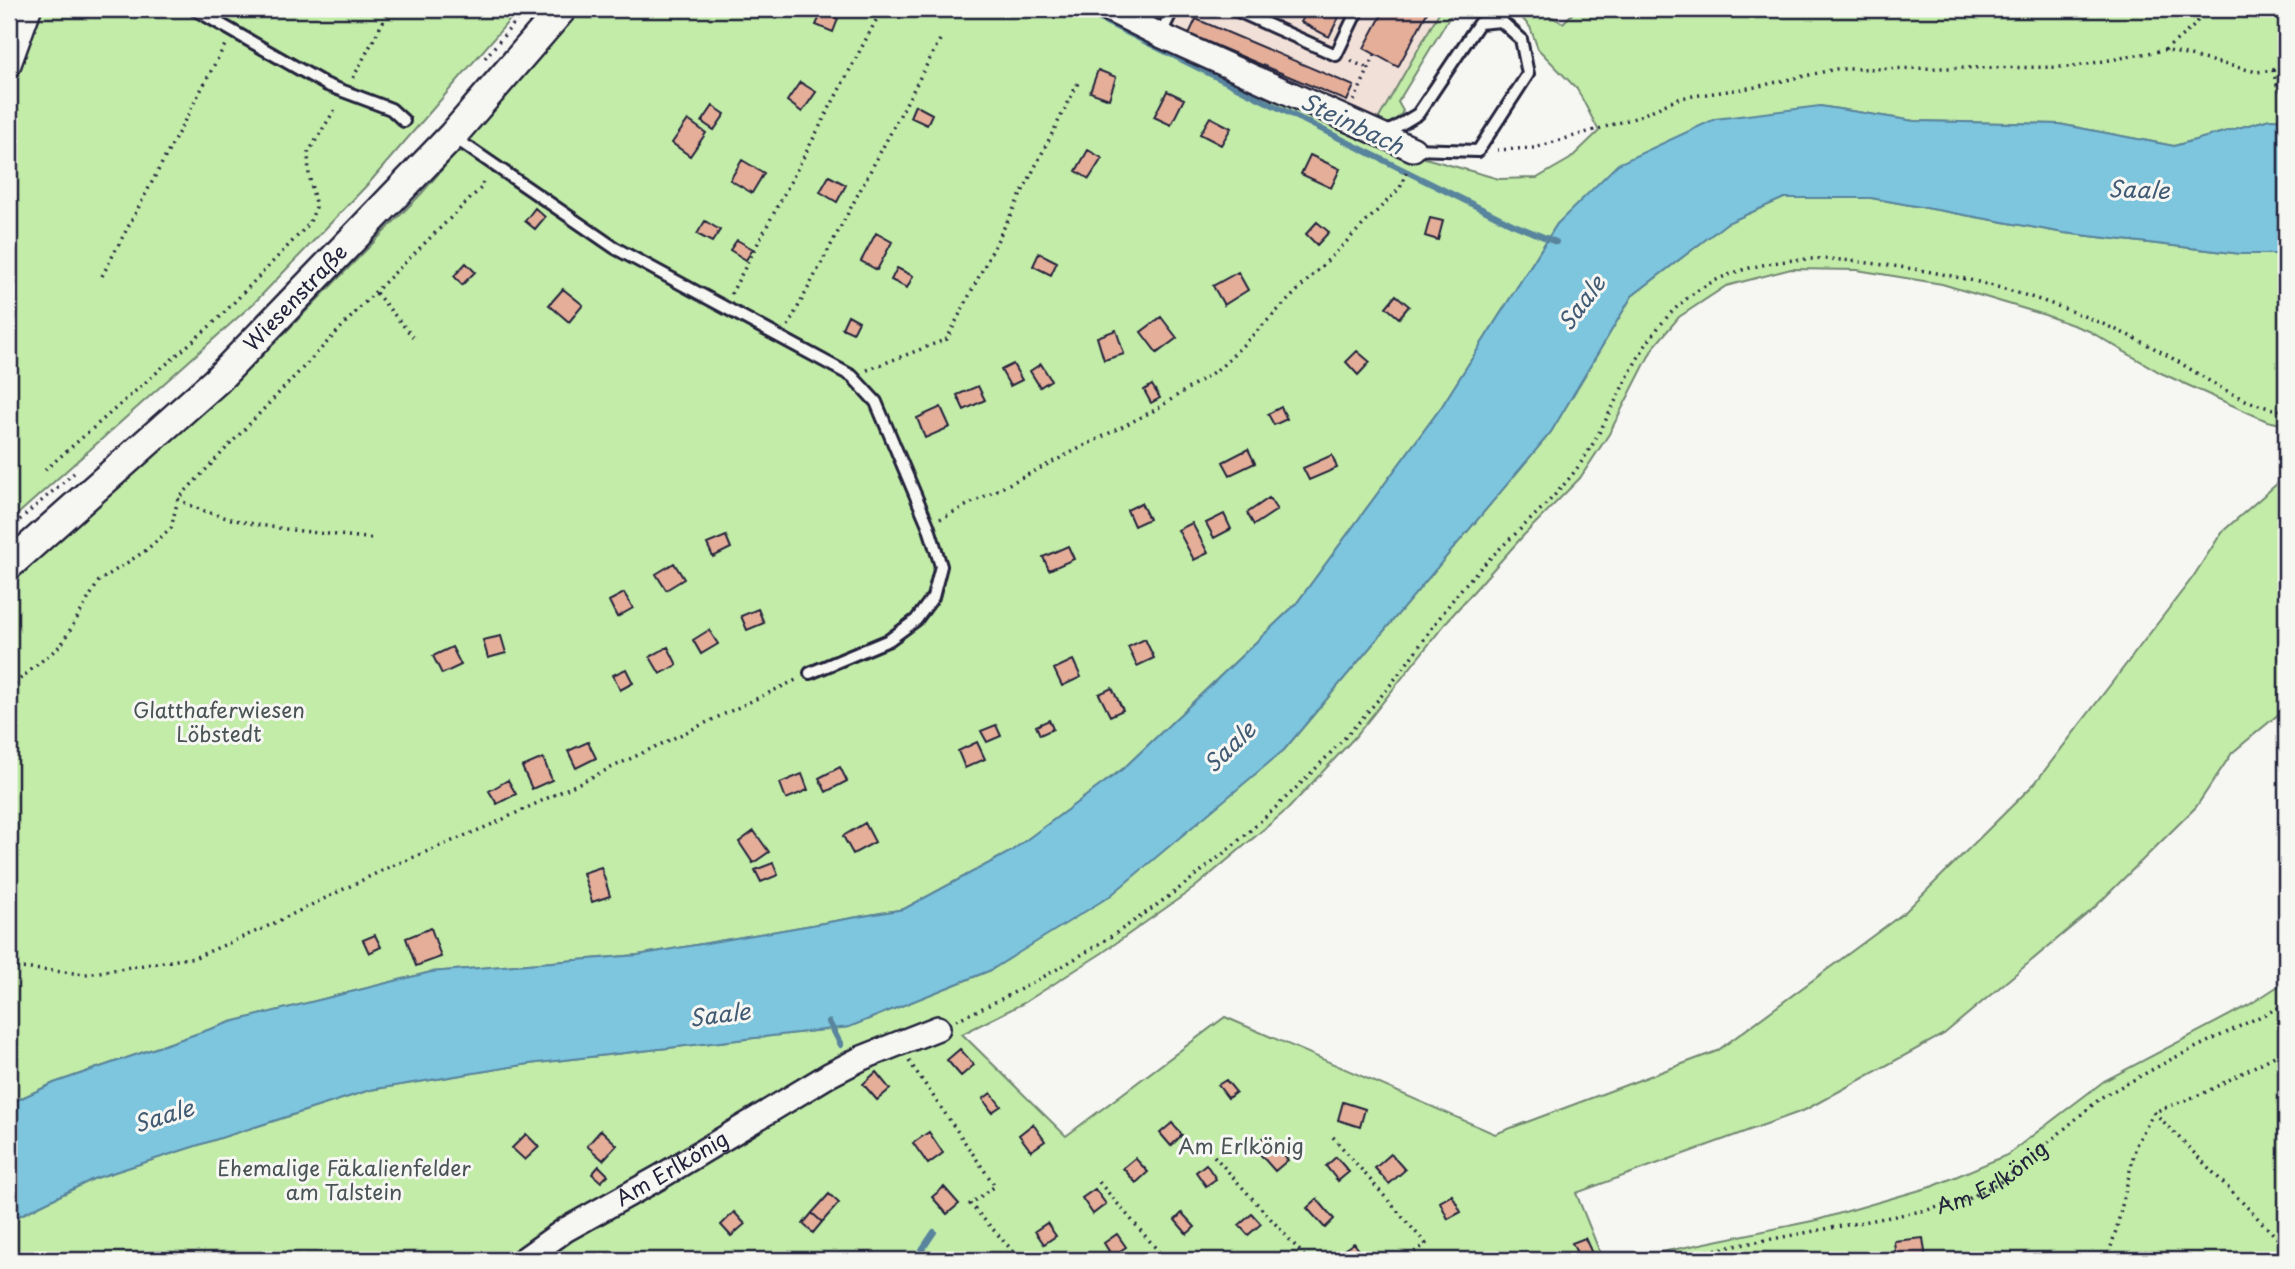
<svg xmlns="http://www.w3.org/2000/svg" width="2295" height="1269" viewBox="0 0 2295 1269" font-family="'Playpen Sans',sans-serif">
  <rect width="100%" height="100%" fill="#f6f6f2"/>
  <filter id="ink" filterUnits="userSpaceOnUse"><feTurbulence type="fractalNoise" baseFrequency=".0143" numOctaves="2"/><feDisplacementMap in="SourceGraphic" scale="14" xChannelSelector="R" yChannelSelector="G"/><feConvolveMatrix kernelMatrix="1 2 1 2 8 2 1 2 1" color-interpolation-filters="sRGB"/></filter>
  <g filter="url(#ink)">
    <path fill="#f1e0d7" d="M1114 9H1441L1375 125Z"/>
    <path fill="#c2eca8" stroke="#728772" stroke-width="2" d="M9 9H519L369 183 255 302 9 522Z
      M580 9H1088L1386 147 1499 179 1537 178 1570 159 1599 131 1577 89 1538 49 1530 27 1514 9H1537L1563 23 1577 9H2286V120L2270 119 2174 146 2059 124 1914 121 1820 106 1557 224 1442 406 1296 604 1124 768 1010 852 904 909 638 955 431 972 231 1022 54 1083 9 1104V581L277 341 421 194Z
      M1441 9H1463L1452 13 1398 102 1403 111C1397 123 1387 125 1375 125Z
      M1784 198H1871L2064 233 2241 254H2286V425L2267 421 2161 373 2089 331 2045 315 1942 284 1857 270 1791 269 1726 286 1679 317 1653 348 1609 434 1580 478 1522 537 1449 619 1355 737 1289 808 1194 888 1102 953 1024 1003 962 1034 1066 1136 1225 1017 1495 1134 1717 1051 1905 912 2035 783 2193 577 2222 532 2286 476V708L2232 753 2196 807 2093 909 1944 1034 1805 1110 1576 1193 1603 1260H9V1221L93 1179 370 1090 529 1064 849 1027 991 970 1284 750 1551 432 1632 296 1727 223Z
      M2286 981V1260H1623L1817 1220 1934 1186 2007 1155 2104 1081 2249 1005Z"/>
    <path fill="#7dc6de" stroke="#59849d" stroke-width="2" d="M1820 106 1914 121 2059 124 2174 146 2270 119 2286 120V254H2241L2064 233 1871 198H1784L1727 223 1632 296 1551 432 1284 750 1110 896 991 970 849 1027 529 1064 370 1090 93 1179 9 1221V1104L54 1083 231 1022 431 972 638 955 904 909 1010 852 1124 768 1296 604 1442 406 1557 224 1618 164 1715 119Z"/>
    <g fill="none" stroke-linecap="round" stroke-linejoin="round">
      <path stroke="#59849d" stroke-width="6" d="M1080 9 1512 224 1556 242
        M829 1022 841 1045
        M915 1260 934 1232"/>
    </g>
    <path fill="#e4ae99" stroke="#22223b" stroke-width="2" d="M1308 9H1343L1329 37 1301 22Z
      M1385 9H1429L1398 67 1364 48Z
      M822 12 838 19 833 32 816 25Z
      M1196 19 1354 86 1347 101 1189 34Z
      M1098 70 1116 77 1109 99 1090 92Z
      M800 82 816 92 802 112 787 101Z
      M1167 91 1184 99 1171 125 1154 117Z
      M915 105 932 114 927 125 910 117Z
      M713 106 725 114 714 130 702 122Z
      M1210 117 1231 128 1221 145 1200 134Z
      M688 120 706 133 690 156 672 143Z
      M1088 150 1102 158 1089 179 1076 171Z
      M1310 155 1340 169 1331 188 1301 174Z
      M742 160 764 173 752 193 730 180Z
      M829 176 846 185 837 202 820 192Z
      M535 208 545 217 535 229 525 221Z
      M1430 218 1443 221 1438 240 1425 236Z
      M705 221 720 230 712 242 697 234Z
      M1317 222 1329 232 1317 245 1306 234Z
      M876 233 892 242 877 270 861 261Z
      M737 240 753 249 746 260 730 250Z
      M1039 253 1057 262 1051 275 1033 266Z
      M466 263 475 272 462 285 454 276Z
      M897 268 913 276 907 288 891 280Z
      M1238 272 1248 290 1224 305 1213 286Z
      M563 289 583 305 569 322 549 305Z
      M1396 295 1409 306 1399 318 1386 307Z
      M848 315 859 321 853 333 842 328Z
      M1161 317 1177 338 1157 353 1141 332Z
      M1116 330 1124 354 1104 360 1097 337Z
      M1357 351 1370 362 1358 375 1346 362Z
      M1013 364 1022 380 1010 386 1001 370Z
      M1041 364 1051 380 1040 387 1030 371Z
      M1152 385 1160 398 1151 403 1144 390Z
      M978 386 985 400 964 410 957 395Z
      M941 407 950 427 925 438 917 418Z
      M1281 407 1287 419 1274 425 1268 414Z
      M1248 449 1255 463 1230 475 1223 462Z
      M1332 455 1337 468 1309 480 1303 468Z
      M1269 498 1277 510 1254 525 1247 513Z
      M1141 503 1149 519 1134 526 1127 510Z
      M1224 514 1231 529 1214 538 1206 523Z
      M1192 523 1208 553 1194 560 1178 530Z
      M726 536 731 548 713 557 707 544Z
      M1068 546 1074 559 1049 570 1043 557Z
      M674 563 684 579 666 590 656 574Z
      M624 593 633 608 617 617 609 601Z
      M758 609 764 623 747 630 741 616Z
      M709 630 718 644 701 654 693 640Z
      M501 636 506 653 488 658 483 640Z
      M1145 639 1154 658 1137 666 1128 647Z
      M452 647 461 665 442 674 433 656Z
      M668 647 677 665 660 674 650 657Z
      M1073 660 1081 677 1062 686 1054 669Z
      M626 669 633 683 620 690 613 675Z
      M1112 688 1123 710 1110 716 1099 694Z
      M1049 720 1053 729 1040 735 1036 726Z
      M996 725 1001 736 987 742 981 731Z
      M588 742 596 758 576 768 568 751Z
      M977 742 985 759 965 768 958 751Z
      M543 758 552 780 532 789 522 767Z
      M840 767 847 781 826 792 819 778Z
      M802 774 808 790 786 799 780 783Z
      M508 780 516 794 497 804 489 791Z
      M865 823 875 842 853 854 843 836Z
      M754 831 769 852 753 863 739 842Z
      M773 863 778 875 761 882 755 870Z
      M601 867 610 896 592 902 583 873Z
      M431 928 441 957 416 966 406 938Z
      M375 935 381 947 369 953 363 940Z
      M960 1049 974 1065 961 1076 947 1060Z
      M876 1072 890 1089 877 1100 863 1084Z
      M1226 1080 1236 1092 1228 1098 1218 1085Z
      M991 1093 1001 1106 992 1112 983 1099Z
      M1343 1102 1365 1109 1360 1127 1338 1120Z
      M1172 1123 1182 1135 1171 1146 1160 1133Z
      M1033 1124 1045 1141 1031 1151 1019 1135Z
      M601 1130 617 1145 603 1160 587 1146Z
      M929 1132 943 1153 928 1164 913 1143Z
      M526 1134 539 1147 525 1160 512 1148Z
      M1266 1135 1288 1160 1275 1171 1253 1146Z
      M1391 1154 1405 1170 1389 1184 1375 1168Z
      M1336 1157 1349 1172 1338 1181 1326 1166Z
      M1135 1158 1148 1172 1136 1183 1123 1168Z
      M1206 1164 1216 1179 1206 1186 1196 1172Z
      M599 1166 608 1175 601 1182 592 1174Z
      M944 1187 959 1204 947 1214 932 1197Z
      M1095 1189 1106 1204 1093 1214 1082 1198Z
      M829 1194 839 1203 822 1222 812 1213Z
      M1452 1195 1461 1212 1448 1219 1440 1202Z
      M1317 1199 1334 1219 1325 1228 1307 1208Z
      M734 1212 745 1224 731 1236 721 1225Z
      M812 1213 822 1222 813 1233 803 1224Z
      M1182 1213 1195 1227 1187 1234 1175 1220Z
      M1252 1214 1261 1224 1248 1235 1239 1225Z
      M1047 1223 1056 1236 1044 1244 1035 1231Z
      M1117 1234 1126 1247 1112 1256 1104 1243Z
      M1585 1238 1592 1253 1580 1259 1572 1243Z
      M1923 1238 1926 1259 1896 1260 1894 1241Z
      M1354 1243 1366 1260H1344L1339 1253Z"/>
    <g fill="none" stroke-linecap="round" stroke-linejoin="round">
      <g stroke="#22223b" stroke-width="16">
        <path id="service" d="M194 9 327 85 391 109 404 121
          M1233 9 1336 55 1358 9
          M1160 35 1173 9
          M1383 135 1418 114 1479 23 1501 21 1521 39 1528 74 1478 151 1413 149
          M452 136 615 248 852 376 876 402 928 525 941 566 933 597 916 620 889 640 810 673"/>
      </g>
      <g stroke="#22223b" stroke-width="28">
        <g id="minor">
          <path d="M1108 9 1160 35 1413 149"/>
          <path d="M9 64 29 9"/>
          <path id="s2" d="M523 1260 565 1230 660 1177 829 1075 862 1058 938 1028"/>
        </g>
      </g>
      <g stroke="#22223b" stroke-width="33">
        <g id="tertiary">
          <path id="s3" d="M9 565 216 381 452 136 562 9"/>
        </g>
      </g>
      <g stroke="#22223b" stroke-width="3.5" stroke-dasharray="2 5" stroke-linecap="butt">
        <path d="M2165 50 2195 25 2204 9"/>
        <path d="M485 58 526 9"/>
        <path d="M1351 61 1369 69"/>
        <path d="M2273 70 2278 89 2286 93"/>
        <path d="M353 78 390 9"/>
        <path d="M1354 101 1375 55"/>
        <path d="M1497 150 1534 148 1635 118 1680 98 1755 87 1836 69 2071 67 2165 50 2257 72 2273 70 2286 64"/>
        <path d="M102 276 226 43"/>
        <path d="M376 293 413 337"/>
        <path d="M731 294 882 9"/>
        <path d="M788 326 942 36"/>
        <path d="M867 370 947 339 1079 81"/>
        <path d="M45 470 218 319 309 224 316 207 309 175 308 153 337 106"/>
        <path d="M178 499C228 528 317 532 375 539"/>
        <path d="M940 519 1155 410 1221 367 1400 188 1408 168"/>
        <path d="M9 529 74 473"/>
        <path d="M9 688 61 645 99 581 145 551 171 528 178 499 375 292 481 188 484 177"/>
        <path d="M9 967 86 974 196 957 262 929 385 869 493 824 798 679"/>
        <path d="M956 1020C1119 949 1268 832 1382 695 1411 661 1435 621 1463 587 1498 546 1542 514 1575 471 1617 415 1632 340 1690 296 1722 271 1769 261 1809 259 1834 258 1860 262 1885 265 1977 276 2067 304 2150 346 2195 368 2234 405 2286 411"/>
        <path d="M909 1061 995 1186 970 1204 1021 1260"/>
        <path d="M2154 1112 2286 1247"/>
        <path d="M1333 1137 1426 1244 1403 1260"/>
        <path d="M1214 1156 1308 1260"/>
        <path d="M1099 1182 1166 1260"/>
        <path id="s1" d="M1660 1260 1927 1210 1968 1199 2004 1180 2102 1097 2170 1060 2286 1004"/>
        <path d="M2107 1260 2117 1227 2136 1145 2154 1112 2204 1093 2286 1050"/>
      </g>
      <use href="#service" stroke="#f6f6f2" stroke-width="10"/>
      <use href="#minor" stroke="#f6f6f2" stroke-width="23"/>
      <use href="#tertiary" stroke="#f6f6f2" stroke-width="28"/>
    </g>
  </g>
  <g text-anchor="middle" stroke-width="6" stroke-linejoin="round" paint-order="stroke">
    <g font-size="21" fill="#22223b" stroke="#f6f6f2">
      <text dy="7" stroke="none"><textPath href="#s3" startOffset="392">Wiesenstraße</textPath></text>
      <text dy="7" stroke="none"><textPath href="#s2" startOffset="175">Am Erlkönig</textPath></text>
      <text dy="7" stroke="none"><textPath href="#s1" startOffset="345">Am Erlkönig</textPath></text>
    </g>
    <g font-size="21" fill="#4a5456" stroke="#f6f6f2">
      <text x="219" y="718">Glatthaferwiesen<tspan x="219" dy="24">Löbstedt</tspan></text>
      <text x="1241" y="1154">Am Erlkönig</text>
      <text x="344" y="1176">Ehemalige Fäkalienfelder<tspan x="344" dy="24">am Talstein</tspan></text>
    </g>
    <g font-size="23" font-style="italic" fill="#425b74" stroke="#f6f6f2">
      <text transform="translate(1352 124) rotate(26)" y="8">Steinbach</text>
      <text transform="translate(2139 190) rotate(2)" y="8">Saale</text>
      <text transform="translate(1582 303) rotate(-53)" y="8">Saale</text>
      <text transform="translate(1230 747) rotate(-44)" y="8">Saale</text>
      <text transform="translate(720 1015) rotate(-7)" y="8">Saale</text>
      <text transform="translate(164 1116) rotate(-17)" y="8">Saale</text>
    </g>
  </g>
  <rect width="2295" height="1269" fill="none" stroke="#f6f6f2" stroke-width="35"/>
  <rect x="18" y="18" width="2260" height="1234" fill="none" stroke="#22223b" stroke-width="2.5" filter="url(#ink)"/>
</svg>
